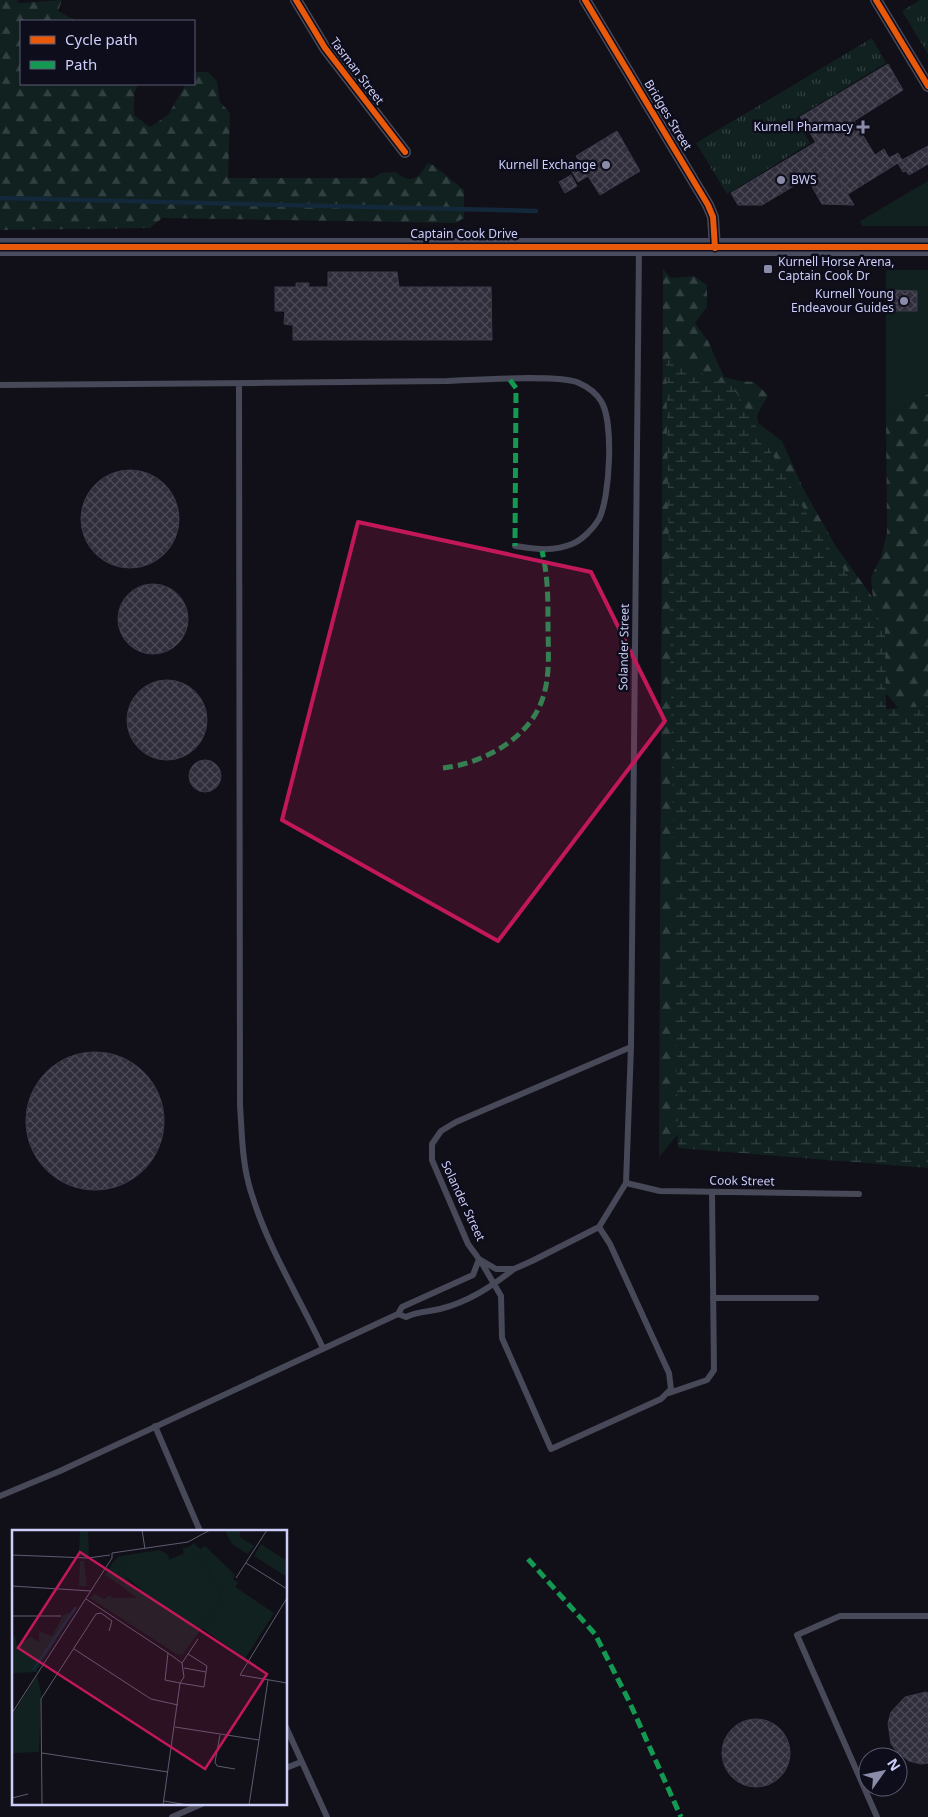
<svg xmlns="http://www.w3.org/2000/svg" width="928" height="1817" viewBox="0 0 928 1817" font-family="'Noto Sans',sans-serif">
  <defs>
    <pattern id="grass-tufts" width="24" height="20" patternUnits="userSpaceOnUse" patternTransform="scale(1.25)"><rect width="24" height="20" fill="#112120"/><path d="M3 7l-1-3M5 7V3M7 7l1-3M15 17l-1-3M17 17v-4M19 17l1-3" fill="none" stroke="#324041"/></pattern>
    <pattern id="forest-firs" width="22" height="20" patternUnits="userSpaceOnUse" patternTransform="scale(1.25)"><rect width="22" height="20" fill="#112120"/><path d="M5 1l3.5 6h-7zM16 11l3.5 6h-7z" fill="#324041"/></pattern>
    <pattern id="wetland-marsh" width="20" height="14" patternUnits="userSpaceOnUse" patternTransform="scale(1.25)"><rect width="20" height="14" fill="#112120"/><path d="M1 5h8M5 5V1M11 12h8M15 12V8" fill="none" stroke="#324041"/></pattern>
    <pattern id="building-cross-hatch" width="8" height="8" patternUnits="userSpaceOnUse" patternTransform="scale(1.25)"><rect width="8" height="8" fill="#2f2e3a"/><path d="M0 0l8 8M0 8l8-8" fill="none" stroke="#4c4b57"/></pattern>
  </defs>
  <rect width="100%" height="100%" fill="#111018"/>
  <path fill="url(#grass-tufts)" d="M920 0H928V54L902 11Z
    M872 38 886 63 796 118 810 143 727 194 696 143Z"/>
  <path fill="url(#forest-firs)" d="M0 0H17L19 3 62 0 58 11 76 21H21V84H138L134 94V115L150 127 168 115 186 84H194V72H208L217 81 220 102 230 113 228 178H373L381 173 395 172C409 184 420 180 427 163L433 165 464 190V218L455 223 162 218 150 228 0 230Z
    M663 269 671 278 694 276 707 285V307L695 323 708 341 724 377 740 381 754 382 768 395 757 415 758 423 782 441 803 488 835 545 873 598 871 577 881 557 887 532 886 416 928 394V721H909L876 681 689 1120 659 1157Z"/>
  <path fill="url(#wetland-marsh)" d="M666 358 733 387 815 528 885 628 886 709 928 706V1168L678 1148Z"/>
  <path fill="#112120" d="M928 181V226H862L860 221Z
    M886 270H928V394L886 416Z"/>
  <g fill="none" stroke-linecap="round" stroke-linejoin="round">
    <path stroke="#13293b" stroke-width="4.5" d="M0 198 536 211"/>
  </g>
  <path fill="url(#building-cross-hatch)" stroke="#3c3b4b" d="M888 64 903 90 854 121 875 155 884 149 889 158 898 153 902 160 928 146V164L909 175 906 171 903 172 898 163 848 194 800 117Z
    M617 131 640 171 600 195 588 176 578 182 570 168 580 162 576 156Z
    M816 142 854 205 822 204 807 178 762 205H738L731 193Z
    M571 175 577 186 565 193 559 182Z
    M328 272H397L399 287H491L492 340H293V325L284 324 285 311H275V287H296V283H309L308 287H328Z
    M891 290 917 291V311H891Z
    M81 519a49 49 0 1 1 98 0a49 49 0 1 1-98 0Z
    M118 619a35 35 0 1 1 70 0a35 35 0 1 1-70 0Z
    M127 720a40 40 0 1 1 80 0a40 40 0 1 1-80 0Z
    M189 776a16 16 0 1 1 32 0a16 16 0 1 1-32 0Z
    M26 1121a69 69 0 1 1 138 0a69 69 0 1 1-138 0Z
    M926 1692 928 1693V1763L921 1764 909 1761 899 1754 891 1744 888 1723 891 1712 905 1697Z
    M722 1753a34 34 0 1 1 68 0a34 34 0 1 1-68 0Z"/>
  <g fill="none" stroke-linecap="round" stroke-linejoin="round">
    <path stroke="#474858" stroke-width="6" d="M0 385C149 385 298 382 447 381 473 380 560 374 579 383 588 387 596 393 601 401 614 421 610 498 599 519 593 529 582 540 572 544 552 552 536 549 515 546
      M239 385 240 1105C242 1134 242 1164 251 1192 267 1246 299 1297 323 1348
      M631 1047 456 1122 441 1131 432 1144V1160L468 1244 479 1259 496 1269H514L532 1261 599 1227 626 1183 631 1047 639 248
      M626 1183 660 1191 859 1194
      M480 1260 501 1296 502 1338 551 1449 661 1399 671 1389 669 1373 610 1244 599 1227
      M713 1298H816
      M398 1314 406 1317C418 1311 428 1312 440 1309 468 1302 491 1287 514 1269
      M669 1393 707 1380 714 1370 712 1192
      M155 1426 200 1531
      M0 1496 60 1471 398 1314 402 1307 473 1275 479 1259
      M286 1727 327 1817
      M286 1768 301 1762
      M172 1817 204 1803
      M877 1817 797 1635 840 1616H928"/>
    <path stroke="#474858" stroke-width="12" d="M296 0 325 48 405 152
      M585 0 708 205 713 217 715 248
      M876 0 928 86"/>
    <path stroke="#494c5e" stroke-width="18" d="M0 247H928"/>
    <path stroke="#139951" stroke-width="5" stroke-dasharray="10 5" stroke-linecap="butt" d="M510 380 516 388 515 546
      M443 768C480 764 526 741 541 703 551 679 548 649 548 624 548 599 548 576 542 551
      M528 1559 595 1634 629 1701 681 1817"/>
    <g stroke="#0e0d1b" stroke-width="9">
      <path id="cycleway" d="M296 0 325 48 405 152
        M585 0 708 205 713 217 715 248
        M876 0 928 86
        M0 247H928"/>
    </g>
    <use href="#cycleway" stroke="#e8590c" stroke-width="6"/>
  </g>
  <path fill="#c2185b" fill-opacity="0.2" stroke="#c2185b" stroke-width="4" stroke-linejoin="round" d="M358 522 591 572 665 721 498 941 282 820Z"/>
  <g fill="#8b8caa" stroke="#0e0d1b" stroke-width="2">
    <path d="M860.5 119.5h5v5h5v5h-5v5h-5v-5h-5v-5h5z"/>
    <circle cx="606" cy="165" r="5"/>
    <circle cx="781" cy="180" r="5"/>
    <rect x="763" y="264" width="10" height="10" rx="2.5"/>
    <circle cx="904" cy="301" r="5"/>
  </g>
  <g text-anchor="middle" stroke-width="5" stroke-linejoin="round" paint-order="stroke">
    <g font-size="12" fill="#cdcef9" stroke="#0e0d1b">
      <text transform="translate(357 71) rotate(53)" y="4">Tasman Street</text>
      <text transform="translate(668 115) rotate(59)" y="4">Bridges Street</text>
      <text x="464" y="238">Captain Cook Drive</text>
      <text transform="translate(624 647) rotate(-89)" y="4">Solander Street</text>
      <text transform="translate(742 1181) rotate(1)" y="4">Cook Street</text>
      <text transform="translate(463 1201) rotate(65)" y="4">Solander Street</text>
    </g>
    <g font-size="12" fill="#cdcef9" stroke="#0e0d1b" text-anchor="end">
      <text x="853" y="131">Kurnell Pharmacy</text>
      <text x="596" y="169">Kurnell Exchange</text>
      <text x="791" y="184" text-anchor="start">BWS</text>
      <text x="778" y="266" text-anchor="start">Kurnell Horse Arena,<tspan x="778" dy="14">Captain Cook Dr</tspan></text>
      <text x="894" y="298">Kurnell Young<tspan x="894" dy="14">Endeavour Guides</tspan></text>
    </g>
  </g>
  <g transform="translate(12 1530)">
    <rect width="275" height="275" fill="#111018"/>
    <path d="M68 0H76L77 26H67ZM213 0H228V7L242 16 236 24 220 14ZM249 14 275 31V47L242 26ZM68 31H72L75 56H67Z" fill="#112120"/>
    <path d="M182 13 188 19 193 16 223 45 221 49 226 53 223 57 262 83 233 129 190 98 210 71 191 28 177 17ZM174 23 175 29 141 73H135L169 127 78 68 83 64 92 69 98 65 100 68H125L108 55 107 36 102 31 106 27 109 26 113 46 119 54 138 67 158 29ZM57 83 59 86 24 142 0 143V106H3L5 116 19 107 27 112V101L40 106 51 85ZM25 146 29 163 27 222 0 223V185Z" fill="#112120"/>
    <path d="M177 17 191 28 210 71 170 125 87 73 95 68 130 69 138 74 161 32 172 31 171 18Z" fill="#112120"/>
    <path d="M148 20 156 25 158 33 138 67 113 46 109 26ZM102 31 107 36 108 55 93 45Z" fill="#112120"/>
    <path fill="none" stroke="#13293b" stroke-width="2.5" d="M21 140 64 77"/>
    <path fill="none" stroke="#5c5c72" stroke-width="1" d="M130 0 133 19M0 25 76 28 98 25M100 28V23L176 12 198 0M234 33 275 59M224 48 255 0M0 56 79 61M275 68 228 145 275 153M74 69 156 123 170 133 172 147 168 153 153 150 156 123M0 86H49M62 119 139 169 166 175M176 124 195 136 194 142M170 133 186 109M0 183 100 28M163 197 247 210 256 150M208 205 203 232 205 236 223 239M30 223 156 242M0 268 16 264M152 271 176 275M30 275 29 169 84 84 89 83 100 91 97 101M151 275 168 153 192 157 194 142 172 138M237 275 247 210"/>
    <path fill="#c2185b" fill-opacity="0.15" stroke="#c2185b" stroke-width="2.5" d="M68 22 255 144 193 239 6 118Z"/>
    <rect width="275" height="275" fill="none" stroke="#cdcef9" stroke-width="2.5"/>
  </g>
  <rect x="20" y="20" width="175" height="65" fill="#0e0d1b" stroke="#5a5a74"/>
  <rect x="30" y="36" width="25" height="8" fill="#e8590c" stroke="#5a5a74"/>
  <text x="65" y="45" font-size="15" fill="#cdcef9">Cycle path</text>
  <rect x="30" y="61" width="25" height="8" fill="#139951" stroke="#5a5a74"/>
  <text x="65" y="70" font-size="15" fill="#cdcef9">Path</text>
  <g transform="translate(883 1772) rotate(57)"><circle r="24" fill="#0e0d1b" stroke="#5a5a74"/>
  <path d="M0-4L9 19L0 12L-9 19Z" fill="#8b8caa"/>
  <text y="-8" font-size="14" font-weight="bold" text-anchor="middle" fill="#cdcef9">N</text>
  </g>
</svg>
